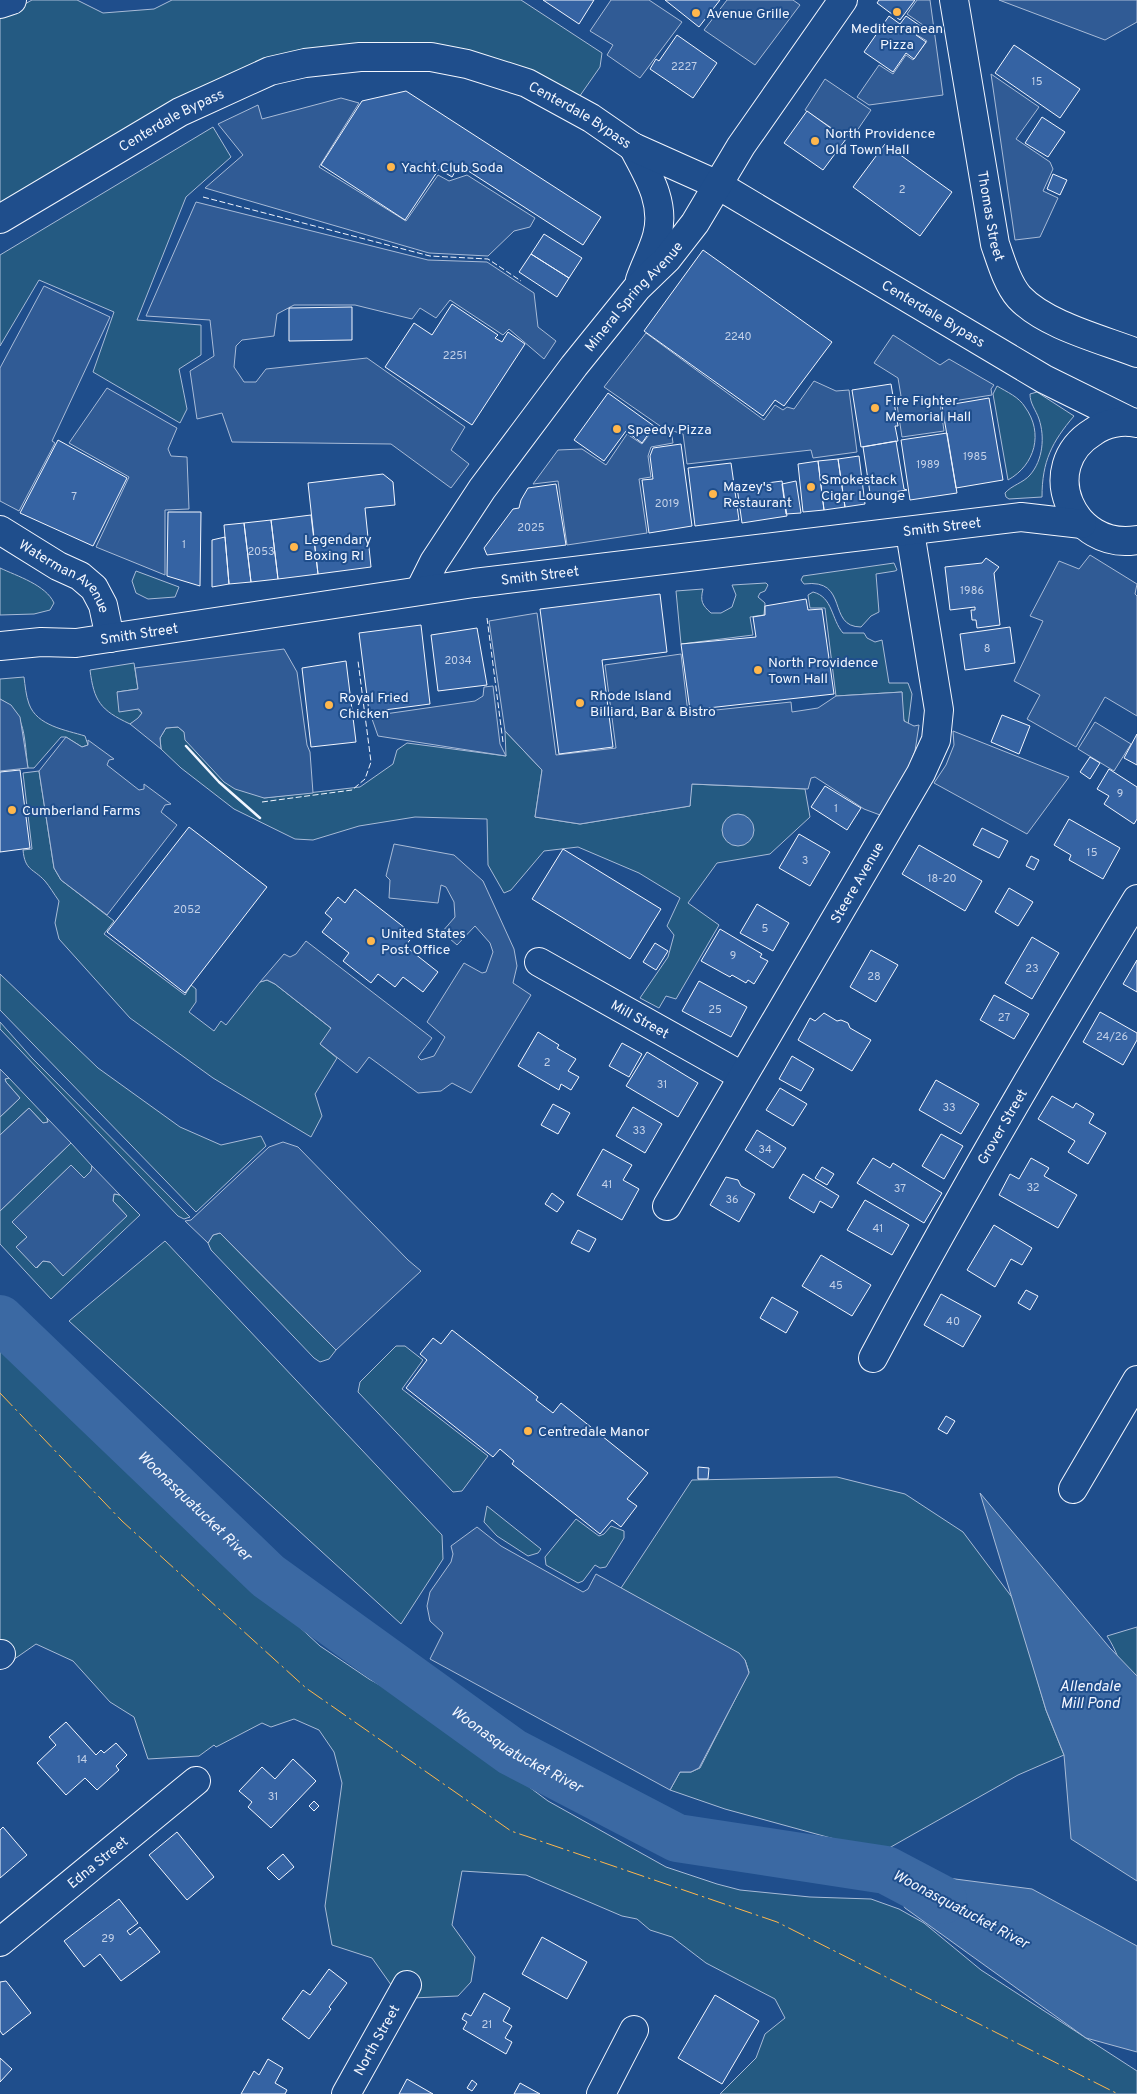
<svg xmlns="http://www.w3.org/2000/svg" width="1137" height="2094" viewBox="0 0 1137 2094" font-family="Overpass,sans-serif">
  <rect width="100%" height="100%" fill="#1f4e8c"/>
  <path fill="#245a82" stroke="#a8bbd7" d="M32 0H77L103 13 154 9 172 0H521L602 53 600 67 570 110 460 67 349 58 205 104 0 226V18Z
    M213 127 231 157 186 197 137 320 201 325V355L179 369 187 409 180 423 93 372 114 312 39 280 0 346V255Z
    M997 386C1007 392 1019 397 1025 407 1044 433 1035 465 1008 480L993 394Z
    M1037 392 1074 416C1052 442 1042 461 1042 497L1009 499 1006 497 1005 493C1012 485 1023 483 1030 475 1043 460 1045 437 1039 419 1036 410 1030 404 1030 394Z
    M894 563 897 570 895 571 876 574 879 612 871 616 861 627C826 627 850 578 804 584L801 580 803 576Z
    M0 568C17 576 46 585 54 603L50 610 34 614 0 615Z
    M136 571 179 587 175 597 148 599 136 593 132 581Z
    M766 583 768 585 765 591 760 593 758 597 765 603 764 615 750 617 753 635 681 644 676 591 703 589C700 601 702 605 711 613H721L732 607 736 595 732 585Z
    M813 592C833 597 831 619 843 633H864L867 638 875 642 882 640 889 683H908L912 694 908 725C899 718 902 703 902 692L836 696 825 608H810L808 595Z
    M134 663 138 689 117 692 142 713 138 719 130 724C100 710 94 701 90 670Z
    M24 677C25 685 26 696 29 704 37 726 66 730 85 736L88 745 82 747 66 737H61L34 768H28C24 741 27 713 0 699V679Z
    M178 727 264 798 360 787 393 764 397 750 407 743 506 756 505 731 542 770 535 817 580 824 690 806 691 784 805 789 810 817 770 854 717 863 688 903 719 925 676 999 666 996 659 1008 640 998 668 957 674 935 667 926 680 898 639 873 578 847 544 851 511 890 504 893 488 865 487 819 415 817 359 826 313 840 295 839 234 809 181 768 161 749 160 738 166 728Z
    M39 771 54 868 61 880 114 921 104 934 185 995 191 985 196 989V1002L189 1012 214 1031 221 1021 226 1025 260 982 267 980 275 984 332 1029 320 1044 337 1058 315 1094 322 1116 311 1137 213 1078 130 1018 59 939 55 923 59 901C54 894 50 887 45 881 33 868 25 871 23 850L32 849 23 773Z
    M0 974 98 1068 180 1127 221 1145 261 1136 266 1146 196 1212 0 1010Z
    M0 1022 32 1058 190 1217 184 1219 178 1216 0 1029Z
    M9 1078 47 1118 48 1122 43 1123 29 1108 0 1135V1117L20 1098 6 1082 5 1079Z
    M71 1143 92 1166 91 1171 84 1178 71 1165 13 1222 27 1237 16 1247 37 1268 43 1261 50 1262 127 1216 113 1201 114 1194 120 1195 140 1215 51 1299 0 1244V1211Z
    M220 1233 336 1350 329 1359 320 1362 314 1358 211 1250 208 1243 213 1235Z
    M165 1241 442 1535 443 1559 401 1624 69 1321Z
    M0 1337 47 1391 91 1426 157 1495 320 1646 369 1679 394 1693 509 1772 548 1801 666 1867 717 1884 740 1890 810 1897 871 1899 899 1909 924 1923 981 1970 1137 2071V2094H720L756 2058 765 2034 785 2018 775 1999 706 1963 672 1937 650 1930 637 1919 622 1916 526 1875 462 1871 452 1925 475 1957 471 1982 458 1996 412 1998 394 1989 372 1958 332 1945 325 1906 342 1783 334 1752 319 1730 294 1719 271 1727 262 1723 216 1747 214 1745 199 1756 148 1759 134 1717 110 1702 73 1661 36 1644 0 1669Z
    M396 1346H405L423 1360 402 1389 488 1456 462 1491 453 1492 358 1392 360 1382Z
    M837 1477 905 1494 963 1532 1014 1600 1046 1710 1064 1755 1018 1775 882 1852 725 1809 670 1790 680 1772H691L700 1768 749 1672 745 1660 621 1588 692 1480Z
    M487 1506 541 1549 538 1553 528 1556 497 1536 484 1522Z
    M576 1519 599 1536 604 1534 611 1526 624 1531V1538L606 1567 600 1568 595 1565 583 1581 578 1583 546 1565 545 1557Z
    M1137 1627V1732C1129 1700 1125 1663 1107 1636Z"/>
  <path fill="#305b95" stroke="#a8bbd7" d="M611 0H649L682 22 640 78 607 55 613 45 590 31Z
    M727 0H793L800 5 755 65 704 30Z
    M917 0H930L943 95 869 105 857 97 879 65 893 74 906 55 913 60 927 41 917 35 923 25 907 14Z
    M999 0H1137V22L1105 40Z
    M991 74 1039 107 1016 139 1050 162 1053 169 1043 191 1058 198 1040 237 1015 240Z
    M825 79 871 110 852 138 847 135 845 137 805 110Z
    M341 98 359 103 319 167 406 221 438 175 449 181 467 175 535 218 530 227 514 231 488 256 429 253 205 188 243 155 218 124 258 105 262 119Z
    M196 202 428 260 487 262 534 293 538 327 556 341 544 359 509 329 503 335 450 300 436 318 420 308 412 319 355 305H294L277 314 274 336 242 340 236 346 234 367 244 382H256L266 369 367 358 465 427 451 450 469 464 451 488 391 444 232 442 222 413 197 419 190 371 214 356 210 320 146 316Z
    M44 286 110 317 52 441 55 443 19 511 0 501V368Z
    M646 333 764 420 775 405 783 410 787 407 794 409 814 381 836 391 849 390 857 452 813 458 811 450 687 464 683 434 663 428 604 387Z
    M893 335 940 365 949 359 994 385 991 389 992 395 940 403 944 431 902 437 896 398 901 396 898 378 874 363Z
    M107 388 177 428 168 449 171 456 187 457 189 509 165 510V575L96 547 129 477 69 443Z
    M655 427 672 436 673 443 651 447 648 456 651 477 639 479 647 533 567 545 558 481 533 484 558 450 582 449 606 465 627 434 642 444Z
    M1090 555 1137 584 1135 594 1137 596V716L1105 697 1076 747 1027 719 1040 695 1014 681 1043 621 1030 616 1059 561 1079 569Z
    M537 613 556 755 616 748 605 665 681 654 688 713 791 702 792 712 818 708 836 696 902 692 904 721 914 726 919 725 915 751 904 778 880 815 864 809 815 777 811 778 808 789 692 784 690 806 580 824 535 817 542 770 505 731 489 621Z
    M284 649 297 672 307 745 310 752 313 793 264 798 235 789 224 782 185 740 184 732 178 727 166 728 160 738 161 749 130 724 138 718 142 713 139 709 119 712 117 692 138 689 135 668Z
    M493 686 500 744 506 756 378 736 371 716 475 701 483 696 484 687Z
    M0 699 11 705 20 717 28 768 0 771Z
    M1095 722 1131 744 1114 771 1078 749Z
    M953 731 1069 777 1027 834 934 783 946 765 954 745Z
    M66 737 82 747 88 745V740L114 759 109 760 107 765 139 790 144 789V784L171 804 165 805 161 812 177 825 107 915 61 880 54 868 39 771Z
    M394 844 454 855 483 881 514 949 517 966 513 983 531 995 471 1093 452 1083 441 1091 418 1093 369 1057 357 1073 320 1044 331 1028 275 984 267 980 260 982 284 954 290 957 296 954 306 941 432 1038 418 1057 421 1060 434 1056 445 1037 427 1022 464 963 482 973 486 972 493 952 490 943 475 926 457 945 442 932 455 917 454 902 446 887 441 885 438 903 389 898 390 880 386 876Z
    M0 1069 9 1078 5 1079 6 1082 20 1098 0 1117Z
    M29 1108 43 1123 48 1122 47 1118 71 1143 0 1211V1135Z
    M283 1142 298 1147 408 1260 421 1271 336 1350 220 1233 213 1235 208 1243 185 1221 191 1220 269 1147Z
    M71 1165 84 1178 91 1171 92 1166 120 1195 114 1194 113 1201 127 1216 63 1276 50 1262 43 1261 36 1268 16 1247 27 1237 12 1222Z
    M477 1527 501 1546 583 1592 588 1589 596 1574 739 1653 745 1660 749 1673 699 1768 691 1772H680L670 1790 430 1659 443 1633 430 1621 427 1606 430 1592 451 1562 453 1554 451 1546Z"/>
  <path fill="#3b69a3" stroke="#a8bbd7" d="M722 830a16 16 0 1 1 32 0a16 16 0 1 1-32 0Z
    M980 1493 1110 1648 1137 1676V1881L1071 1839 1064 1755 1046 1710Z
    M886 1870 1032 1889 1137 1946V2052L1086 2038 905 1908Z"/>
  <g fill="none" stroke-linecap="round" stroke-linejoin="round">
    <path stroke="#3b69a3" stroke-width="48" id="s1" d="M0 1319 268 1576 512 1752 677 1838 886 1870 943 1900"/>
  </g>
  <path fill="#3563a3" stroke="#f2f6ff" d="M543 0H594L579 24Z
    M665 0H720L699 27Z
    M879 0H915L900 20 877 3Z
    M889 16 900 24 906 16 922 27 916 35 926 42 914 59 906 53 893 72 864 52Z
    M677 35 717 63 693 98 650 69 656 59 659 61Z
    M1014 45 1080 89 1060 118 995 73Z
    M406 91 601 217 583 245 459 165 452 177 439 169 405 220 321 165 362 101Z
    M807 111 846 139 823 170 784 143Z
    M1042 117 1065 132 1048 157 1025 143Z
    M885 144 952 192 920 236 853 187Z
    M1053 174 1067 180 1060 195 1047 189Z
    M544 234 582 258 569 278 531 254Z
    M703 250 832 342 784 406 775 400 763 416 644 331Z
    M531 254 569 278 557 297 519 272Z
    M452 304 498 335 495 338 502 342 508 332 525 344 472 425 385 367 414 323 432 335Z
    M352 307V340L289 341V308Z
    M891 384 898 426H895L898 441 861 447 852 390Z
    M608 393 654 426 642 443 626 431 604 461 574 440Z
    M989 398 1003 480 956 488 942 406Z
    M947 433 957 493 910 500 901 440Z
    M58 440 127 478 93 546 20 513Z
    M896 441 904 489 907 490 867 496 866 494 870 493 863 447Z
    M681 444 692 526 649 533 642 480 653 479 650 456 653 448Z
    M859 456 865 504 845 507 838 459Z
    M838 459 845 507 824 510 818 461Z
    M818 461 824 510 803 512 798 464Z
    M731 463 739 520 695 526 688 468Z
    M383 474 393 482 395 505 365 508 371 567 318 574 308 483Z
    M782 481 787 516 742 523 737 487Z
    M796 481 801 513 786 514 782 484Z
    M556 484 566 545 487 555 484 548 513 509 519 508 521 500 528 488Z
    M168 512H201L200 586 167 576Z
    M311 515 318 574 278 579 271 520Z
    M271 520 278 579 251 582 244 523Z
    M244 523 251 582 229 584 224 525Z
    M225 537 229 584 212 587V540Z
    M986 558 999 567 994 573 1000 625 977 628 976 620H972L971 610H975V607L950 610 945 567 982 563Z
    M660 594 667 652 602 660 613 747 559 754 540 609Z
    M806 599 808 610 822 609 834 694 690 710 681 644 756 637 753 617 765 615V606Z
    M421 625 430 704 369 712 359 633Z
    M1010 627 1015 663 965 670 960 634Z
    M477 628 487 685 438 691 431 635Z
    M346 661 356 742 311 747 302 668Z
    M1002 715 1030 726 1019 754 991 742Z
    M1137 734V765L1124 758Z
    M1090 757 1100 763 1090 779 1080 772Z
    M1109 769 1137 787V819L1134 824 1104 804 1109 796 1097 789Z
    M20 770 30 848 0 852V772Z
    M825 786 861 808 847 830 811 807Z
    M1069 819 1120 848 1103 879 1069 860 1071 855 1054 845Z
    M189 827 267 887 185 993 107 932Z
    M982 828 1008 841 999 858 973 845Z
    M799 834 830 852 810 886 779 868Z
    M919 845 982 881 965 911 902 874Z
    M563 849 661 909 630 959 532 899Z
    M1031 856 1039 860 1034 870 1026 866Z
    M1009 888 1033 902 1018 926 995 912Z
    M355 889 414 935 405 946 438 972 423 992 403 977 395 987 378 974 371 983 343 961 349 953 322 932 332 919 325 913 338 897 345 903Z
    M757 904 789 923 773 951 740 933Z
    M720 929 762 954 760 957 768 961 754 984 748 980 746 983 732 975 730 977 701 961Z
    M1032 937 1059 953 1032 999 1005 983Z
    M655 943 668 951 656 970 643 962Z
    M871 950 898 965 876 1002 850 987Z
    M1137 960V992L1123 984Z
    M699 981 747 1007 731 1037 682 1011Z
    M994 995 1029 1014 1014 1039 980 1020Z
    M1100 1012 1137 1033V1040L1123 1065 1083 1042Z
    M824 1013 837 1021 841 1020 848 1023 850 1028 871 1040 852 1071 798 1040 810 1018 815 1021Z
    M538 1032 559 1045 557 1048 576 1059 568 1071 579 1077 571 1090 561 1084 559 1090 518 1066Z
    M622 1043 642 1054 629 1077 609 1066Z
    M647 1052 698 1083 678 1117 626 1086Z
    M792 1056 814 1069 801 1091 779 1079Z
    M936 1080 979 1104 961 1134 919 1110Z
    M780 1088 807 1104 793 1126 766 1110Z
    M1052 1096 1073 1108 1076 1103 1094 1114 1089 1123 1106 1133 1088 1164 1068 1152 1075 1141 1038 1119Z
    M553 1104 570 1113 558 1134 541 1125Z
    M633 1107 662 1124 645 1153 616 1136Z
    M757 1130 786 1148 773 1168 745 1150Z
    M941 1134 963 1146 944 1179 922 1166Z
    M603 1149 632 1165 623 1180 639 1189 622 1220 577 1195Z
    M873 1158 890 1168 893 1163 942 1193 924 1223 857 1183Z
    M1031 1158 1049 1168 1044 1176 1077 1195 1058 1228 999 1195 1010 1174 1019 1179Z
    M822 1167 834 1174 827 1185 815 1178Z
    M803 1174 839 1196 832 1208 820 1201 814 1213 789 1198Z
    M726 1177 738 1180 741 1186 755 1194 739 1222 710 1205Z
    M552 1193 564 1202 557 1212 545 1204Z
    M865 1200 909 1225 892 1255 847 1230Z
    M994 1225 1032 1248 1022 1265 1011 1259 995 1287 967 1270Z
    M578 1230 596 1239 589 1252 571 1243Z
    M821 1255 871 1285 852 1316 802 1286Z
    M1026 1290 1038 1296 1030 1310 1018 1303Z
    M941 1294 981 1316 963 1347 924 1325Z
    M772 1297 798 1312 786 1333 760 1318Z
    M452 1330 538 1397 536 1400 553 1413 561 1403 648 1473 627 1499 637 1506 621 1527 612 1520 600 1534 512 1464 514 1461 500 1449 493 1457 406 1388 427 1360 420 1354 433 1338 441 1344Z
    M946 1416 955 1421 947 1434 938 1429Z
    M698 1467 709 1468 708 1479H698Z
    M66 1722 96 1755 101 1750 104 1753 116 1743 127 1755 116 1766 119 1770 97 1790 85 1778 66 1795 37 1763 56 1745 49 1737Z
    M293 1759 316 1781 271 1828 248 1807 252 1802 239 1791 262 1767 275 1779Z
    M314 1801 319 1806 314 1811 309 1806Z
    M3 1827 27 1855 0 1878V1830Z
    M177 1832 214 1877 187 1900 149 1855Z
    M283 1854 294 1867 279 1880 267 1868Z
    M119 1899 138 1923 127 1931 130 1935 140 1927 160 1952 121 1981 100 1954 84 1967 64 1941Z
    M542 1937 587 1962 567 1999 522 1974Z
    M329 1969 347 1983 329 2007 331 2009 309 2039 282 2019 303 1990 310 1995Z
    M6 1981 31 2013 3 2035 0 2031V1982Z
    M484 1993 510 2008 503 2021 512 2026 505 2038 512 2042 506 2054 463 2029 467 2022 462 2019 465 2013 471 2016Z
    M715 1995 759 2021 722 2084 678 2058Z
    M0 2058 12 2069 0 2082Z
    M268 2059 283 2068 275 2083 287 2090 285 2094H241L254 2071 259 2075Z
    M407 2079 433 2094H399Z
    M472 2080 477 2084 472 2091 467 2088Z
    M520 2083 540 2094H514Z"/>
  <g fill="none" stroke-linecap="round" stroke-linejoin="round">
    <g stroke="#f2f6ff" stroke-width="30">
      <g id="minor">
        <path id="s2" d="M954 0 995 244C1001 261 1007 283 1019 297 1045 325 1101 339 1137 353"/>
        <path d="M0 4 12 0"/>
        <path id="s3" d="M539 962 742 1076"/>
        <path id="s4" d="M667 1206 921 773 936 740 939 710 910 532"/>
        <path id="s5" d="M873 1358C956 1202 1045 1050 1137 899"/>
        <path d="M1073 1489 1137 1380"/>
        <path d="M0 1655 1 1654"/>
        <path id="s6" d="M0 1942 196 1781"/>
        <path id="s7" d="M346 2094 407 1985"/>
        <path d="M601 2094 634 2030"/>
      </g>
    </g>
    <g stroke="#f2f6ff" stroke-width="30">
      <g id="major">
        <path d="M633 147C648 175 666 203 657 236 653 251 645 265 640 280"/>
        <path id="s8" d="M0 219 180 112 270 71 305 63 360 57H431L467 64 527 83 591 118 633 147 718 185 1044 379 1131 422"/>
        <path d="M1137 423C1122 420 1105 423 1093 432 1036 467 1072 551 1137 540"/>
        <path id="s9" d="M0 530 58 566 80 576 94 588 103 605 110 638"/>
        <path id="s10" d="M420 590 434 562 482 489 574 366 637 288 667 259 695 223 741 146 843 0"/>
        <path id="s11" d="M0 646 41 642 76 643 474 583 1021 517 1082 524"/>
      </g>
    </g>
    <use href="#minor" stroke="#1f4e8c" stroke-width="28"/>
    <use href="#major" stroke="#1f4e8c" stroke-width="28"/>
    <path stroke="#f2f6ff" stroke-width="1" stroke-dasharray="6 2.5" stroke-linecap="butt" d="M203 197 430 256 488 259 521 281
      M487 618 503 742
      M262 802 352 790 365 779 371 762 358 661"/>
    <path stroke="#f2f6ff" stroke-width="2.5" d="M186 746 219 782 260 818"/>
    <path stroke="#ffb74d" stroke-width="1" stroke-dasharray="18 4 2.5 4" stroke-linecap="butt" d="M0 1393 122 1521 306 1688 511 1831 777 1922 1118 2094"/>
  </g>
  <g fill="#ffb74d" stroke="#1f4e8c" stroke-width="2">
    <circle cx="897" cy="12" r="5"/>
    <circle cx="696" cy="13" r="5"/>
    <circle cx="815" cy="141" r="5"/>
    <circle cx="391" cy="167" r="5"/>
    <circle cx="875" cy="408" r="5"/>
    <circle cx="617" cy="429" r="5"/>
    <circle cx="811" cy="487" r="5"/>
    <circle cx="713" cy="494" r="5"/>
    <circle cx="294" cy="547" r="5"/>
    <circle cx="758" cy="670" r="5"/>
    <circle cx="580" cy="703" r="5"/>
    <circle cx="329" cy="705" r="5"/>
    <circle cx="12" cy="810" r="5"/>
    <circle cx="371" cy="941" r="5"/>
    <circle cx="528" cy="1431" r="5"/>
  </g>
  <g text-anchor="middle" stroke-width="4" stroke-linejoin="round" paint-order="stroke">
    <g font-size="11" fill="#c3d1e8">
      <text x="684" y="70">2227</text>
      <text x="1037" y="85">15</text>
      <text x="902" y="193">2</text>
      <text x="738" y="340">2240</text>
      <text x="455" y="359">2251</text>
      <text x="975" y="460">1985</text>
      <text x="928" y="468">1989</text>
      <text x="74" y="500">7</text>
      <text x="667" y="507">2019</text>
      <text x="531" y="531">2025</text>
      <text x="184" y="548">1</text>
      <text x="261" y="555">2053</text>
      <text x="972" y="594">1986</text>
      <text x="987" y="652">8</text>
      <text x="458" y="664">2034</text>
      <text x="1120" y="797">9</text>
      <text x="836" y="812">1</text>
      <text x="1092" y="856">15</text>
      <text x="805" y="864">3</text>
      <text x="942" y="882">18-20</text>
      <text x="187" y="913">2052</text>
      <text x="765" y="932">5</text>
      <text x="733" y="959">9</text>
      <text x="1032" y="972">23</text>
      <text x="874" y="980">28</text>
      <text x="715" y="1013">25</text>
      <text x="1004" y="1021">27</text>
      <text x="1112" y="1040">24/26</text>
      <text x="547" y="1066">2</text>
      <text x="662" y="1088">31</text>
      <text x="949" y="1111">33</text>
      <text x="639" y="1134">33</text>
      <text x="765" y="1153">34</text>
      <text x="607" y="1188">41</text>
      <text x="1033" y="1191">32</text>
      <text x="900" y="1192">37</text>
      <text x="732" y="1203">36</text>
      <text x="878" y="1232">41</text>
      <text x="836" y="1289">45</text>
      <text x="953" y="1325">40</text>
      <text x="82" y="1763">14</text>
      <text x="273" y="1800">31</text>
      <text x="108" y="1942">29</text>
      <text x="487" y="2028">21</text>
    </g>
    <g font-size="14" fill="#f2f6ff" stroke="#1f4e8c" text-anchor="start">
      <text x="706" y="18">Avenue Grille</text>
      <text x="897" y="33" text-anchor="middle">Mediterranean<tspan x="897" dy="16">Pizza</tspan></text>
      <text x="825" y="138">North Providence<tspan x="825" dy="16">Old Town Hall</tspan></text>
      <text x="401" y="172">Yacht Club Soda</text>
      <text x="885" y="405">Fire Fighter<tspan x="885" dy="16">Memorial Hall</tspan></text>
      <text x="627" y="434">Speedy Pizza</text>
      <text x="821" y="484">Smokestack<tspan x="821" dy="16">Cigar Lounge</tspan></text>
      <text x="723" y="491">Mazey's<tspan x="723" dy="16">Restaurant</tspan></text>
      <text x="304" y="544">Legendary<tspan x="304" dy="16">Boxing RI</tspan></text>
      <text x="768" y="667">North Providence<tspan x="768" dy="16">Town Hall</tspan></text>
      <text x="590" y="700">Rhode Island<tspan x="590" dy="16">Billiard, Bar &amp; Bistro</tspan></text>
      <text x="339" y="702">Royal Fried<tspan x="339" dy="16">Chicken</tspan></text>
      <text x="22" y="815">Cumberland Farms</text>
      <text x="381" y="938">United States<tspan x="381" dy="16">Post Office</tspan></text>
      <text x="538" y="1436">Centredale Manor</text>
    </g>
    <g font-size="14" fill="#f2f6ff" stroke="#1f4e8c">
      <text dy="5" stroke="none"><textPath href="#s8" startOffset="632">Centerdale Bypass</textPath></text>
      <text dy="5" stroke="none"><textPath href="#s8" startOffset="198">Centerdale Bypass</textPath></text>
      <text dy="5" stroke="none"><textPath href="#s2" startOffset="219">Thomas Street</textPath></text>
      <text dy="5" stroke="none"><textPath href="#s10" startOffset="364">Mineral Spring Avenue</textPath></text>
      <text dy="5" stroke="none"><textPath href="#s8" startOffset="1038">Centerdale Bypass</textPath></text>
      <text dy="5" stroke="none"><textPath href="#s11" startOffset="950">Smith Street</textPath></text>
      <text dy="5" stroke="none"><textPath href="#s11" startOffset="545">Smith Street</textPath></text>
      <text dy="5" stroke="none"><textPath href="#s9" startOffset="81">Waterman Avenue</textPath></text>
      <text dy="5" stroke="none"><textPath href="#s11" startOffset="140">Smith Street</textPath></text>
      <text dy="5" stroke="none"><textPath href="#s4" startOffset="375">Steere Avenue</textPath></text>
      <text dy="5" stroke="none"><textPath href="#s3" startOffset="116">Mill Street</textPath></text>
      <text dy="5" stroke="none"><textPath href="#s5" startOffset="265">Grover Street</textPath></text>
      <text dy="5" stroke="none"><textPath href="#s6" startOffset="126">Edna Street</textPath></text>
      <text dy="5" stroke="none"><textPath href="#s7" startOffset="62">North Street</textPath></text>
    </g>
    <g font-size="15" font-style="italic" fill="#f2f6ff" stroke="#1f4e8c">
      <text dy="5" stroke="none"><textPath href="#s1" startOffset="270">Woonasquatucket River</textPath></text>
      <text x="1090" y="1691">Allendale<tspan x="1090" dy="17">Mill Pond</tspan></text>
      <text dy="5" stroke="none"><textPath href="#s1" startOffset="675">Woonasquatucket River</textPath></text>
      <text transform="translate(961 1909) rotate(28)" y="5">Woonasquatucket River</text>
    </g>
  </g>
</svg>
